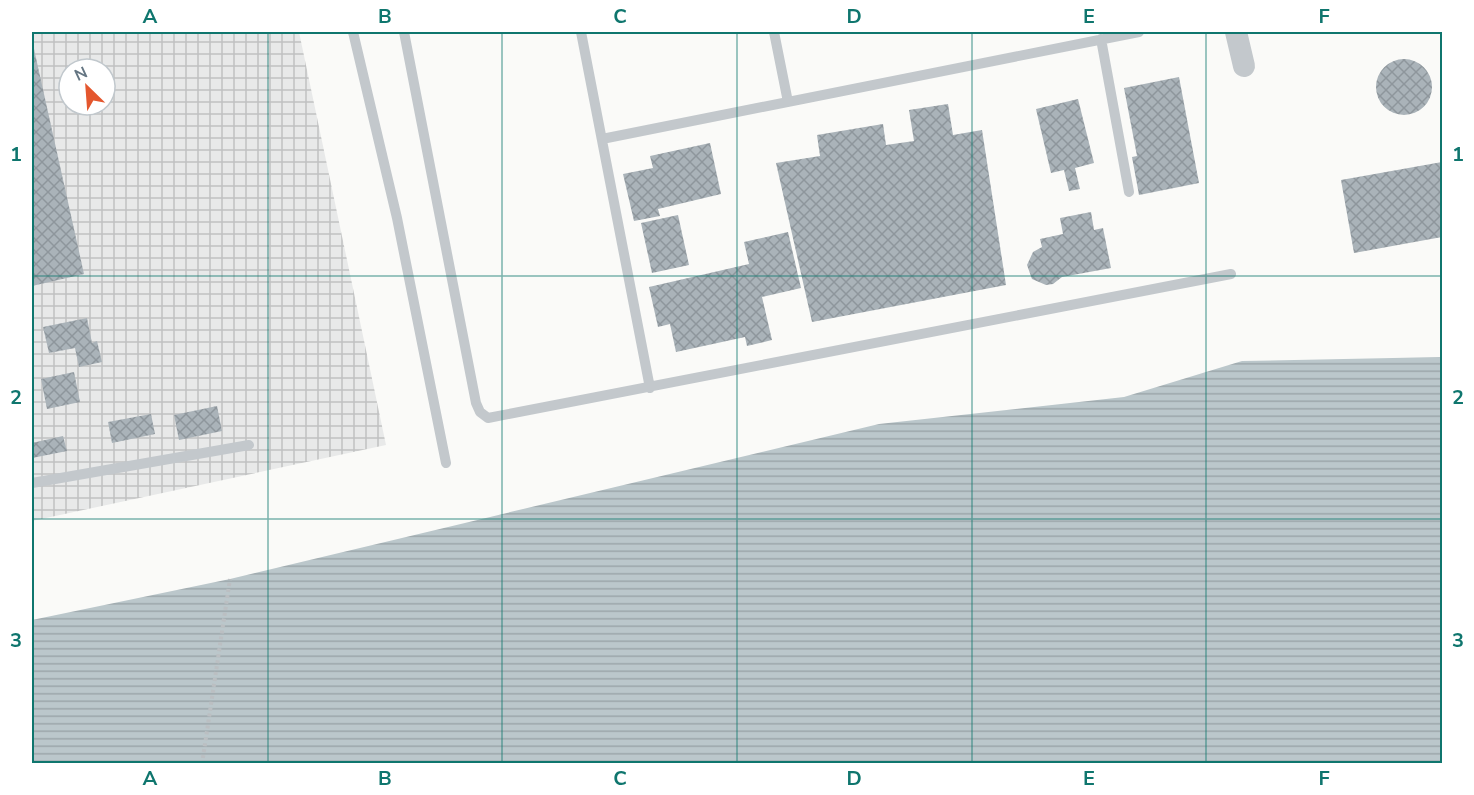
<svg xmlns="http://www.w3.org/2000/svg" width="1474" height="795" viewBox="0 0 1474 795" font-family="'Nunito Sans',sans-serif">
  <defs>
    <pattern id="industrial-grid" width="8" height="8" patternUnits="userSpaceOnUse" patternTransform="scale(1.5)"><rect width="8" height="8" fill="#e8e9e9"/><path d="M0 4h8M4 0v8" fill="none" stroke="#c0c1c2"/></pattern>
    <pattern id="water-rules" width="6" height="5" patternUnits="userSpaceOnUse" patternTransform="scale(1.5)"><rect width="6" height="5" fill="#bbc7cb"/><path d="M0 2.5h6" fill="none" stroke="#9ca6aa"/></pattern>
    <pattern id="building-cross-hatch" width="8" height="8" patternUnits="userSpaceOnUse" patternTransform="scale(1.5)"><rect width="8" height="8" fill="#aab3b9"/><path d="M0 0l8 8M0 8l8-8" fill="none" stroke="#8e969c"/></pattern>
  </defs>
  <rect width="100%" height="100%" fill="#fafaf8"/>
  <path fill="url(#industrial-grid)" fill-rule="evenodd" d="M32 32H299L386 445 32 521ZM69 69H105V105H69Z"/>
  <path fill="url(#water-rules)" d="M1442 357V763H32V620L230 579 879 424 1124 397 1242 361Z"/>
  <path fill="url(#building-cross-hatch)" d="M32 40 84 274 32 286Z
    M1376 87a28 28 0 1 1 56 0a28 28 0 1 1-56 0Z
    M1179 77 1199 183 1139 195 1132 157 1137 156 1124 88Z
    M1078 99 1094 163 1075 168 1080 189 1069 191 1064 170 1051 173 1036 109Z
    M948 104 953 135 982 130 1006 285 812 322 776 163 820 156 817 135 883 124 886 145 914 141 909 110Z
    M710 143 721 194 658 209 660 216 634 221 623 174 653 168 650 156Z
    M1442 162V237L1354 253 1341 180Z
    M1091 212 1094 230 1103 228 1111 268 1062 277 1053 284 1046 285 1032 279 1027 265 1033 252 1042 247 1040 239 1063 234 1060 218Z
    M678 215 689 265 652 273 641 223Z
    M788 232 801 288 762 297 772 340 747 346 745 337 676 352 670 324 658 327 649 287 749 264 744 242Z
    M87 318 92 343 97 341 102 362 79 367 75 348 49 353 43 327Z
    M74 372 80 402 47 409 41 379Z
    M217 406 222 431 179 440 174 415Z
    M151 414 155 434 112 443 108 422Z
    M63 436 67 451 32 458V443Z"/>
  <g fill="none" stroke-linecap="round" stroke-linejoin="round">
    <path stroke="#bbbfc2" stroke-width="4" stroke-dasharray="3 3" stroke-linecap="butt" d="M202 764 230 579"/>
    <path stroke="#c3c8cc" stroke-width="10" d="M353 32 397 218 446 463
      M404 32 476 403 480 412 488 418 1231 274
      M581 32 650 388
      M774 32 788 102
      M1101 39 1129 192
      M602 139 1139 32
      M32 483 249 445"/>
    <path stroke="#c3c8cc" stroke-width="22" d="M1236 32 1244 66"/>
  </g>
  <path fill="none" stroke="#0f766e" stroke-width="1.5" stroke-opacity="0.55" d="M268 32V764M502 32V764M737 32V764M972 32V764M1206 32V764M32 276H1442M32 519H1442"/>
  <rect width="1474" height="795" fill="none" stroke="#ffffff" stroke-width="66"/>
  <g transform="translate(87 87) rotate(335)"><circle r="28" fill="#ffffff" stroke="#c1c8cd" stroke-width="1.5"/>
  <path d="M0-4.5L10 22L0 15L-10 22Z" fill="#e4572e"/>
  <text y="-9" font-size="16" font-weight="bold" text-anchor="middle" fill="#657683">N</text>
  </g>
  <rect x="33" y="33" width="1408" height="729" fill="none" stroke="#0f766e" stroke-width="2"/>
  <g font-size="20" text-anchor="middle" font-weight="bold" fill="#0f766e">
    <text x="150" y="23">A</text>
    <text x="385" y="23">B</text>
    <text x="620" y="23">C</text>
    <text x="854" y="23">D</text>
    <text x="1089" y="23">E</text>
    <text x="1324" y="23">F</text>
    <text x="16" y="161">1</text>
    <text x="1458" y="161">1</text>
    <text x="16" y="404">2</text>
    <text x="1458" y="404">2</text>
    <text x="16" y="647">3</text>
    <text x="1458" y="647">3</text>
    <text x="150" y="785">A</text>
    <text x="385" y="785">B</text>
    <text x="620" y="785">C</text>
    <text x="854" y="785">D</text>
    <text x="1089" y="785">E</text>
    <text x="1324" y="785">F</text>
  </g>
</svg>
